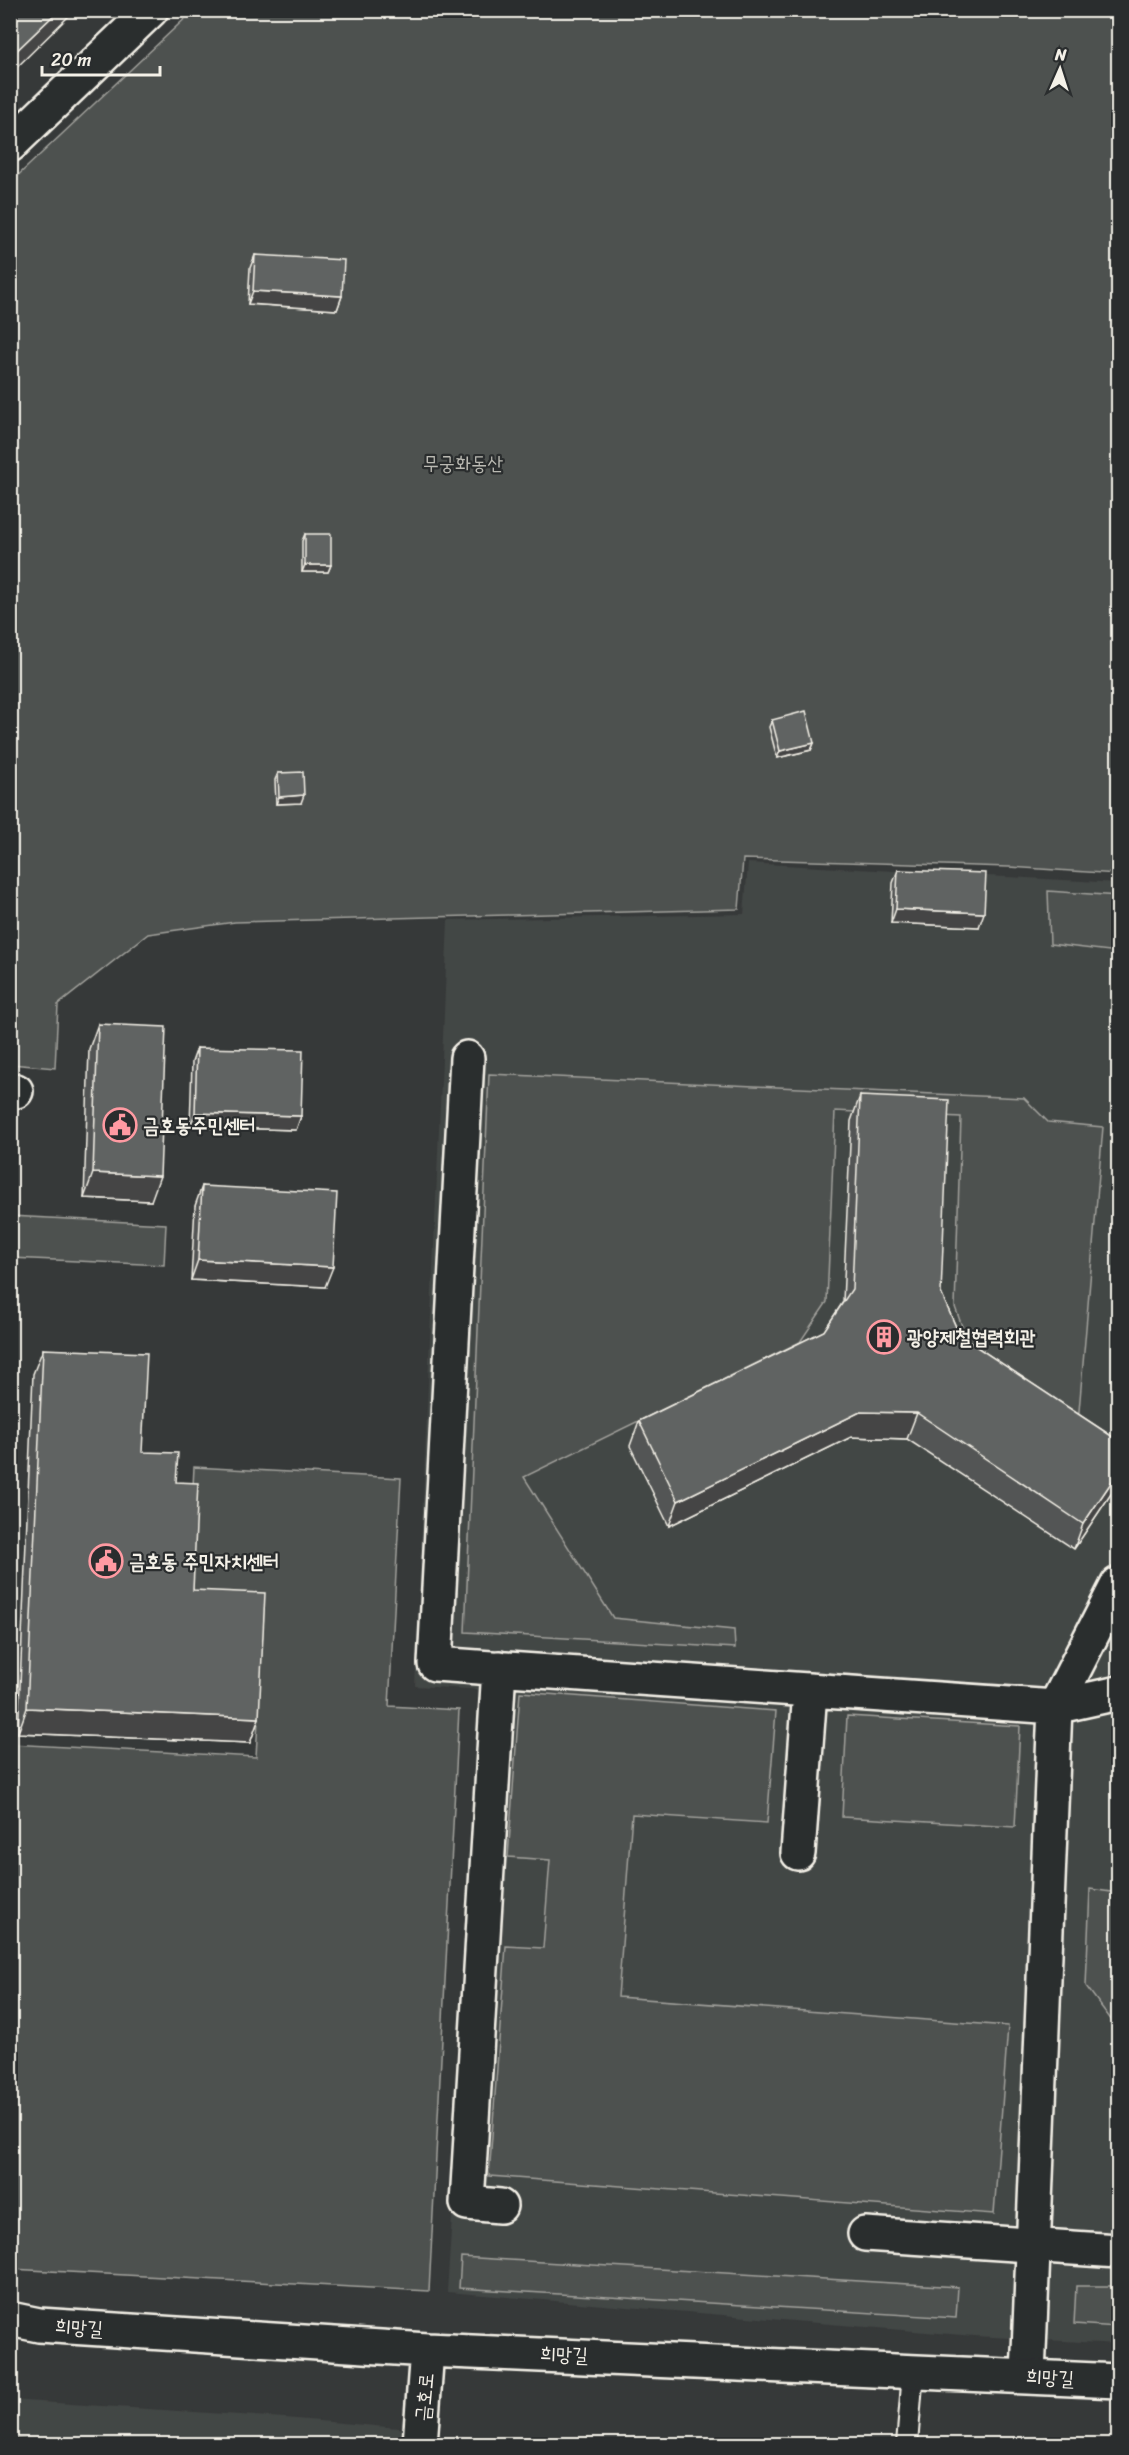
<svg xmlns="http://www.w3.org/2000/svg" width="1129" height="2455" viewBox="0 0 1129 2455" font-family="Sriracha,'Poor Story',sans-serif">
  <rect width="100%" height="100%" fill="#363939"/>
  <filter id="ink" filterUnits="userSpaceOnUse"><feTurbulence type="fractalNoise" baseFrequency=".0167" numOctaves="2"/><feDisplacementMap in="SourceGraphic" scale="12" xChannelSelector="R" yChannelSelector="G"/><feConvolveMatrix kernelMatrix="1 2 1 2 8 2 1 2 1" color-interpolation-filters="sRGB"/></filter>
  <g filter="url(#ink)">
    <path fill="#434645" d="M748 863 1118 883V2344L974 2336 447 2292 487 1690 415 1686 448 920 744 914Z
      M10 2400 285 2418 421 2430 420 2444H11Z"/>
    <path fill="#4e514f" stroke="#a1a19c" stroke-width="1.5" d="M193 11H1118V874L1009 867 743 859 739 909 235 922 148 934 58 1005 55 1068 11 1064V182Z
      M1048 891 1118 896V952L1050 944Z
      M489 1074 1024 1098 1048 1122 1103 1127 1078 1423 971 1351 955 1307 961 1117 835 1111 827 1302 800 1342 524 1477 613 1618 734 1630 735 1648 465 1632Z
      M10 1216 166 1224 164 1265 11 1258Z
      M194 1467 401 1478 389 1706 459 1710 429 2291 11 2269 10 1744 256 1757 264 1609 187 1605Z
      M520 1692 776 1711 767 1823 632 1814 618 1997 1008 2026 994 2214 489 2176 506 1946 543 1948 550 1860 508 1857Z
      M847 1716 1020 1726 1015 1827 842 1817Z
      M1090 1889 1118 1893V2029L1086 1986Z
      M461 2257 958 2287 956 2318 459 2288Z
      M1076 2286H1118V2327L1074 2324Z"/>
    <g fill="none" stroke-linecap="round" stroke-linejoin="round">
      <g stroke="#f4f1e8" stroke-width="24">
        <path id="service" d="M907 2444 913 2372"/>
      </g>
      <g stroke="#f4f1e8" stroke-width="38">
        <path id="minor" d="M10 145 151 10
          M467 1058 435 1664 1055 1707 1118 1693
          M10 1091H16
          M499 1668 467 2203 500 2206
          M798 1853 810 1691
          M865 2234 1118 2251
          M1028 2376 1055 1707 1118 1584"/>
      </g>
      <g stroke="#f4f1e8" stroke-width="38">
        <path id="tertiary" d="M10 2319 39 2325 427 2350 1118 2381
          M420 2444 427 2350"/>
      </g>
      <use href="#service" stroke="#2a2d2e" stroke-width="20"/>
      <use href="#minor" stroke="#2a2d2e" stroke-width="33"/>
      <use href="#tertiary" stroke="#2a2d2e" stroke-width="33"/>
    </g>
    <path fill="#535554" stroke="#f4f1e8" stroke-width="1.5" d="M255 255 342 296 337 310 248 304 250 268Z
      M305 534 331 565 328 572H302V541Z
      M772 720 814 743 811 750 777 758 769 727Z
      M278 773 301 803 276 804 275 780Z
      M898 870 979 927 891 923 893 883Z
      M98 1024 151 1201 84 1198 89 1049Z
      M197 1048 301 1116 296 1130 190 1127 192 1062Z
      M860 1096 941 1293 960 1336 1119 1441V1482L1074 1549 907 1439 851 1437 669 1526 630 1446 639 1421 824 1331 843 1302 851 1121Z
      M202 1186 325 1287 191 1280 195 1206Z
      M43 1349 142 1452 176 1482 193 1590 259 1718 250 1743 18 1733 33 1374Z"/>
    <path fill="#444545" stroke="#f4f1e8" stroke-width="1.5" d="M59 10H75L10 74V57Z
      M253 291 342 296 337 310 248 304Z
      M305 565H331L328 572H302Z
      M814 743 811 750 777 758 780 751Z
      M304 795 301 803 276 804 279 797Z
      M896 909 984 913 979 927 891 923Z
      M195 1113 301 1116 296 1130 190 1127Z
      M93 1173 160 1176 151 1201 84 1198Z
      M198 1260 333 1267 325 1287 191 1280Z
      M860 1412 917 1413 907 1439 851 1437 669 1526 678 1501Z
      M1119 1471V1482L1074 1549 1083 1524Z
      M27 1708 259 1718 250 1743 18 1733Z"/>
    <path fill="#616362" stroke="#f4f1e8" stroke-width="1.5" d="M10 10H59L10 57Z
      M255 255 344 260 342 296 253 291Z
      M305 534H331V565H305Z
      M806 711 814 743 780 751 772 720Z
      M303 772 304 795 279 797 278 773Z
      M898 870 986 873 984 913 896 909Z
      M98 1024 166 1027 160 1176 93 1173Z
      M197 1048 303 1050 301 1116 195 1113Z
      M860 1096 949 1100 941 1293 960 1336 1119 1441V1471L1083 1524 917 1413 860 1412 678 1501 639 1421 824 1331 852 1289Z
      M202 1186 337 1193 333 1267 198 1260Z
      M43 1349 147 1353 142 1452 178 1453 176 1482 198 1483 193 1590 265 1593 259 1718 27 1708Z
      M10 2439 90 2445H10Z"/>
  </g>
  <defs>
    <g id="civic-ring" transform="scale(1.725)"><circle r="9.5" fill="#2a2d2e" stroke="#ff9aa2" stroke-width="1.5"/><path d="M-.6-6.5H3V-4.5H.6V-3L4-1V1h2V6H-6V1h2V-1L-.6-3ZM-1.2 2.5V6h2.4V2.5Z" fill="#ff9aa2"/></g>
    <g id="building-ring" transform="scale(1.725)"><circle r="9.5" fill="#2a2d2e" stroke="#ff9aa2" stroke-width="1.5"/><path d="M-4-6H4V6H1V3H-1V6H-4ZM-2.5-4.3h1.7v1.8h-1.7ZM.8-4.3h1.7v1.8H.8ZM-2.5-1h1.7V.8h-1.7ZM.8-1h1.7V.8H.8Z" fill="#ff9aa2"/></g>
  </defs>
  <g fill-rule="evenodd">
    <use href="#civic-ring" x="120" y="1125"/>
    <use href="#building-ring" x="884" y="1337"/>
    <use href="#civic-ring" x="106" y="1561"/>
  </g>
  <g text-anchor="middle" stroke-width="4.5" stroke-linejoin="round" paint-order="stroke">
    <g font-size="20" fill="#bab9b2" stroke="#2a2d2e">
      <text x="463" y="470">무궁화동산</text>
    </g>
    <g font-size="20" font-weight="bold" fill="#f4f1e8" stroke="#2a2d2e" text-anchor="start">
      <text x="143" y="1132">금호동주민센터</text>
      <text x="907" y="1344">광양제철협력회관</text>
      <text x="129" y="1568">금호동 주민자치센터</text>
    </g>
    <g font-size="20" fill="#f4f1e8" stroke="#2a2d2e">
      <text transform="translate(79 2327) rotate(4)" y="7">희망길</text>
      <text transform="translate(564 2354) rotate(2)" y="7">희망길</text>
      <text transform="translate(1050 2377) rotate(3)" y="7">희망길</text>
      <text transform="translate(424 2397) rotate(-85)" y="7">금호로</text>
    </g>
  </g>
  <rect width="1129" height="2455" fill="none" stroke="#2a2d2e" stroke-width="36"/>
  <rect x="18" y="18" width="1093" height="2419" fill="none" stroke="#f4f1e8" stroke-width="2" filter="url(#ink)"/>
  <g transform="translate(1060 69) rotate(3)" stroke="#2a2d2e" stroke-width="4.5" paint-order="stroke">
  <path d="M0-4.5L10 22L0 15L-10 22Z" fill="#f4f1e8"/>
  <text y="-9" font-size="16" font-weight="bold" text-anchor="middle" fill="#f4f1e8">N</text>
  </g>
  <path d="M42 66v9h118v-9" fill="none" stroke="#f4f1e8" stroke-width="3"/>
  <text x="51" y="66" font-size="18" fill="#f4f1e8" stroke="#2a2d2e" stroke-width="4.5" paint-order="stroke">20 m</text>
</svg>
